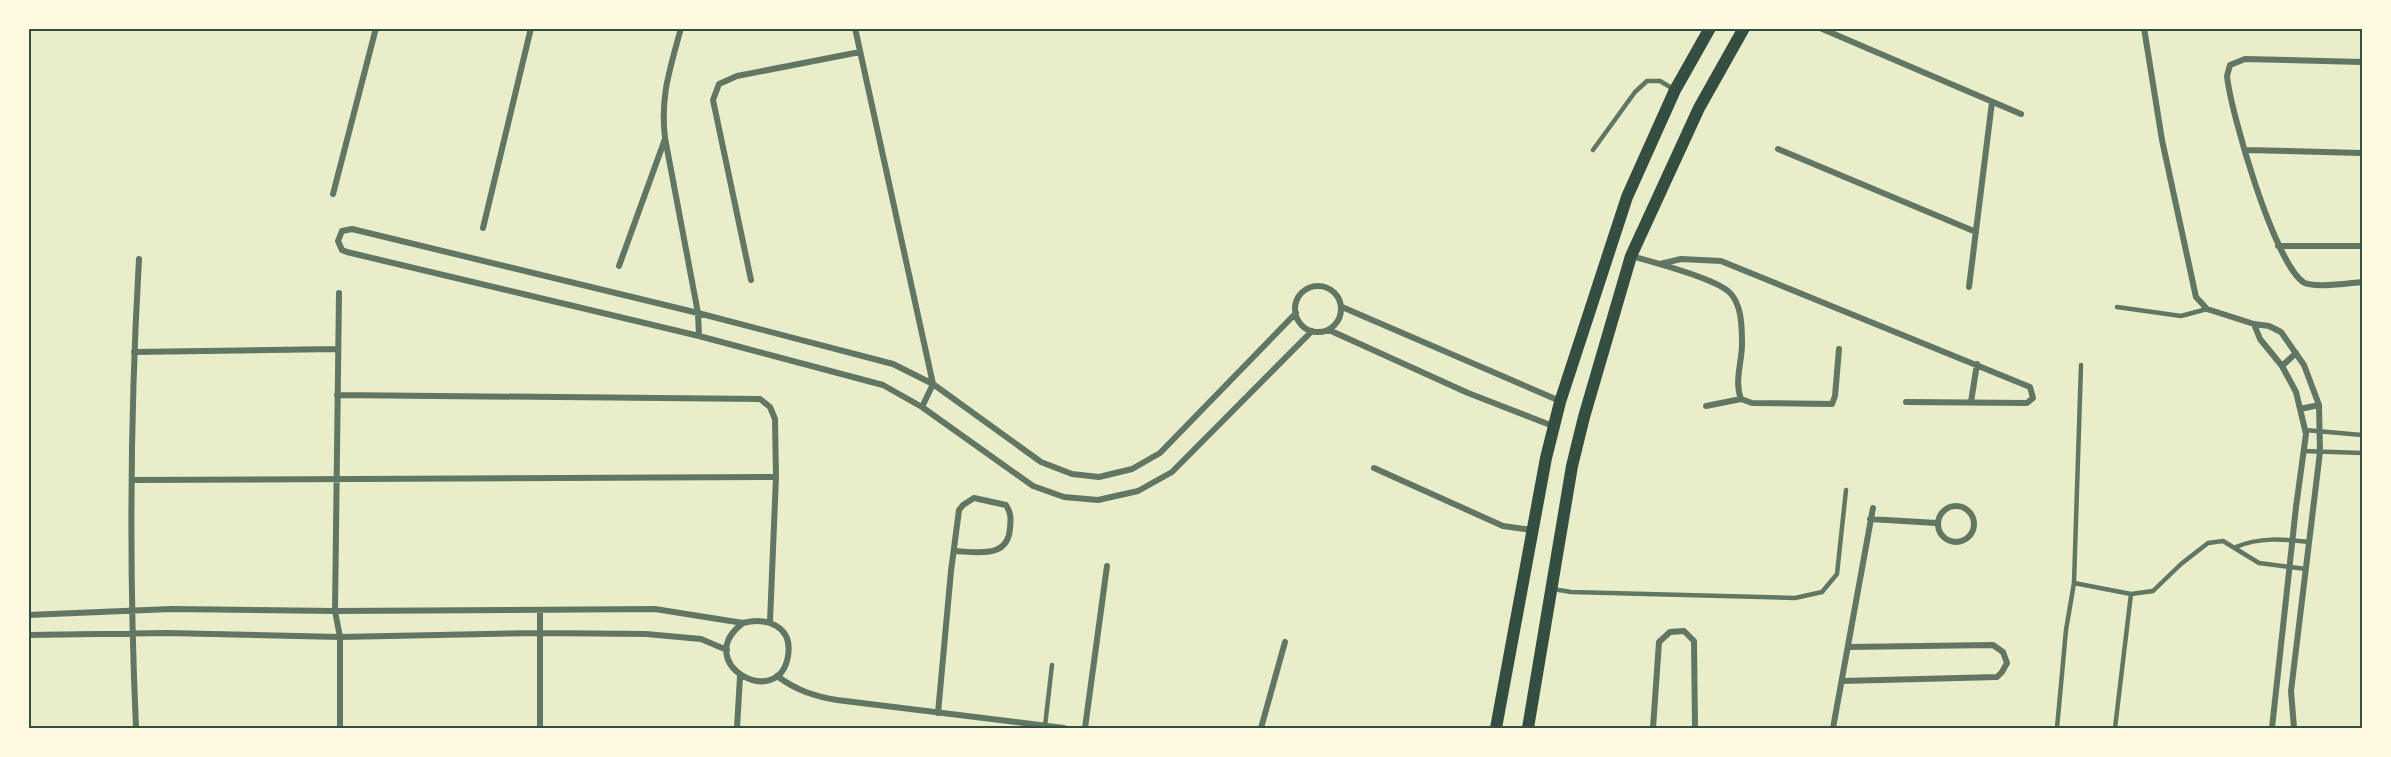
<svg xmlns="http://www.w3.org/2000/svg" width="2391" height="757" viewBox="0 0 2391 757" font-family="'DM Sans',sans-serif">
  <rect width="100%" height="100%" fill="#e9edc9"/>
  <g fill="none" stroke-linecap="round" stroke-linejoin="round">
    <path stroke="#617663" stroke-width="4.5" d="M1593 150 1635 92 1647 81H1660L1675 90
      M2117 307 2181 316 2207 309
      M2081 365 2074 583 2131 594 2153 591 2181 564 2208 543 2223 541 2259 563 2306 569
      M2305 430 2362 435
      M2303 451 2362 453
      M2236 547C2259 537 2284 539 2309 542
      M1553 589 1571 592 1795 598 1822 592 1837 574 1846 490
      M1045 726 1052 665
      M2057 728 2066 630 2074 583
      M2115 728 2131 594"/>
    <path stroke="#617663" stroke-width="6" d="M681 28C670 69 660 96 665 138L698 313 699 336
      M855 28 933 384 922 407
      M1820 28 2021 114
      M2144 28 2162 140 2196 297 2207 309 2254 324 2269 326 2281 332 2304 365 2319 405 2320 452 2291 691 2294 728
      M2362 62 2245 59 2230 65 2227 76C2231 114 2274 261 2303 282 2314 289 2349 283 2362 282
      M1778 149 1976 232
      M2245 150 2362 153
      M333 194 376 28
      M483 228 531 28
      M2278 246H2362
      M1631 256C1653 262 1711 277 1728 291 1742 302 1742 328 1742 344 1742 362 1734 381 1741 399L1752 403 1832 404 1835 396 1839 349
      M1660 264 1681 259 1721 261 2030 387 2033 398 2027 403 1906 402
      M619 266 665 139
      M751 280 713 100 719 84 737 76 860 52
      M1295 309a23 23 0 1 1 46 0a23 23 0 1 1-46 0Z
      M1969 287 1992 102
      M339 293 335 611 340 637V728
      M1342 307 1560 401
      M1296 313 1160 453 1132 469 1099 477 1072 474 1041 462 933 384 893 364 698 313 352 229 342 231 338 241 342 250 347 252 699 336 883 385 922 407 1033 486 1064 497 1098 500 1138 491 1172 472 1312 331
      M2254 324 2260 339 2282 366 2296 392 2306 434 2296 507 2272 728
      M1329 330 1468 393 1553 426
      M134 352 337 349
      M2282 366 2296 353
      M337 395 760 399 770 407 775 419 776 477 770 622
      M1971 402 1977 364
      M1706 406 1741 399
      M2300 409 2319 405
      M1374 468 1503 526 1532 530
      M133 480 776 477
      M1938 524a18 18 0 1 1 36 0a18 18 0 1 1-36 0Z
      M1870 519 1936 523
      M540 610V728
      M28 615 171 609 335 611 655 609 743 623C767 617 793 626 788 656 779 712 690 663 743 623
      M28 635 167 633 340 637 539 633 646 634 701 639 727 650
      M777 676C796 690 813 696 837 700L1064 728
      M1842 681 1997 677 2002 672 2007 663 2003 652 1993 645 1848 647
      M938 713 951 571 959 510 963 505 974 498 1006 505C1011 513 1011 518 1010 528 1008 559 978 552 954 551
      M136 728C129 572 130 415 139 259
      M737 728 740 676
      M1085 728 1107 566
      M1261 728 1285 642
      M1653 728 1659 642 1670 632 1684 631 1694 641 1695 728
      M1833 728 1873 508"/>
    <path stroke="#344e41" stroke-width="12" d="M1496 728 1546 458 1560 402 1627 197 1675 90 1710 28
      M1528 728 1572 466 1584 417 1631 256 1699 108 1744 28"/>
  </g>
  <rect width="2391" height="757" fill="none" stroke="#fefae0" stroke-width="60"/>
  <rect x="30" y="30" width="2331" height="697" fill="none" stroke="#344e41" stroke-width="2"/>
</svg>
